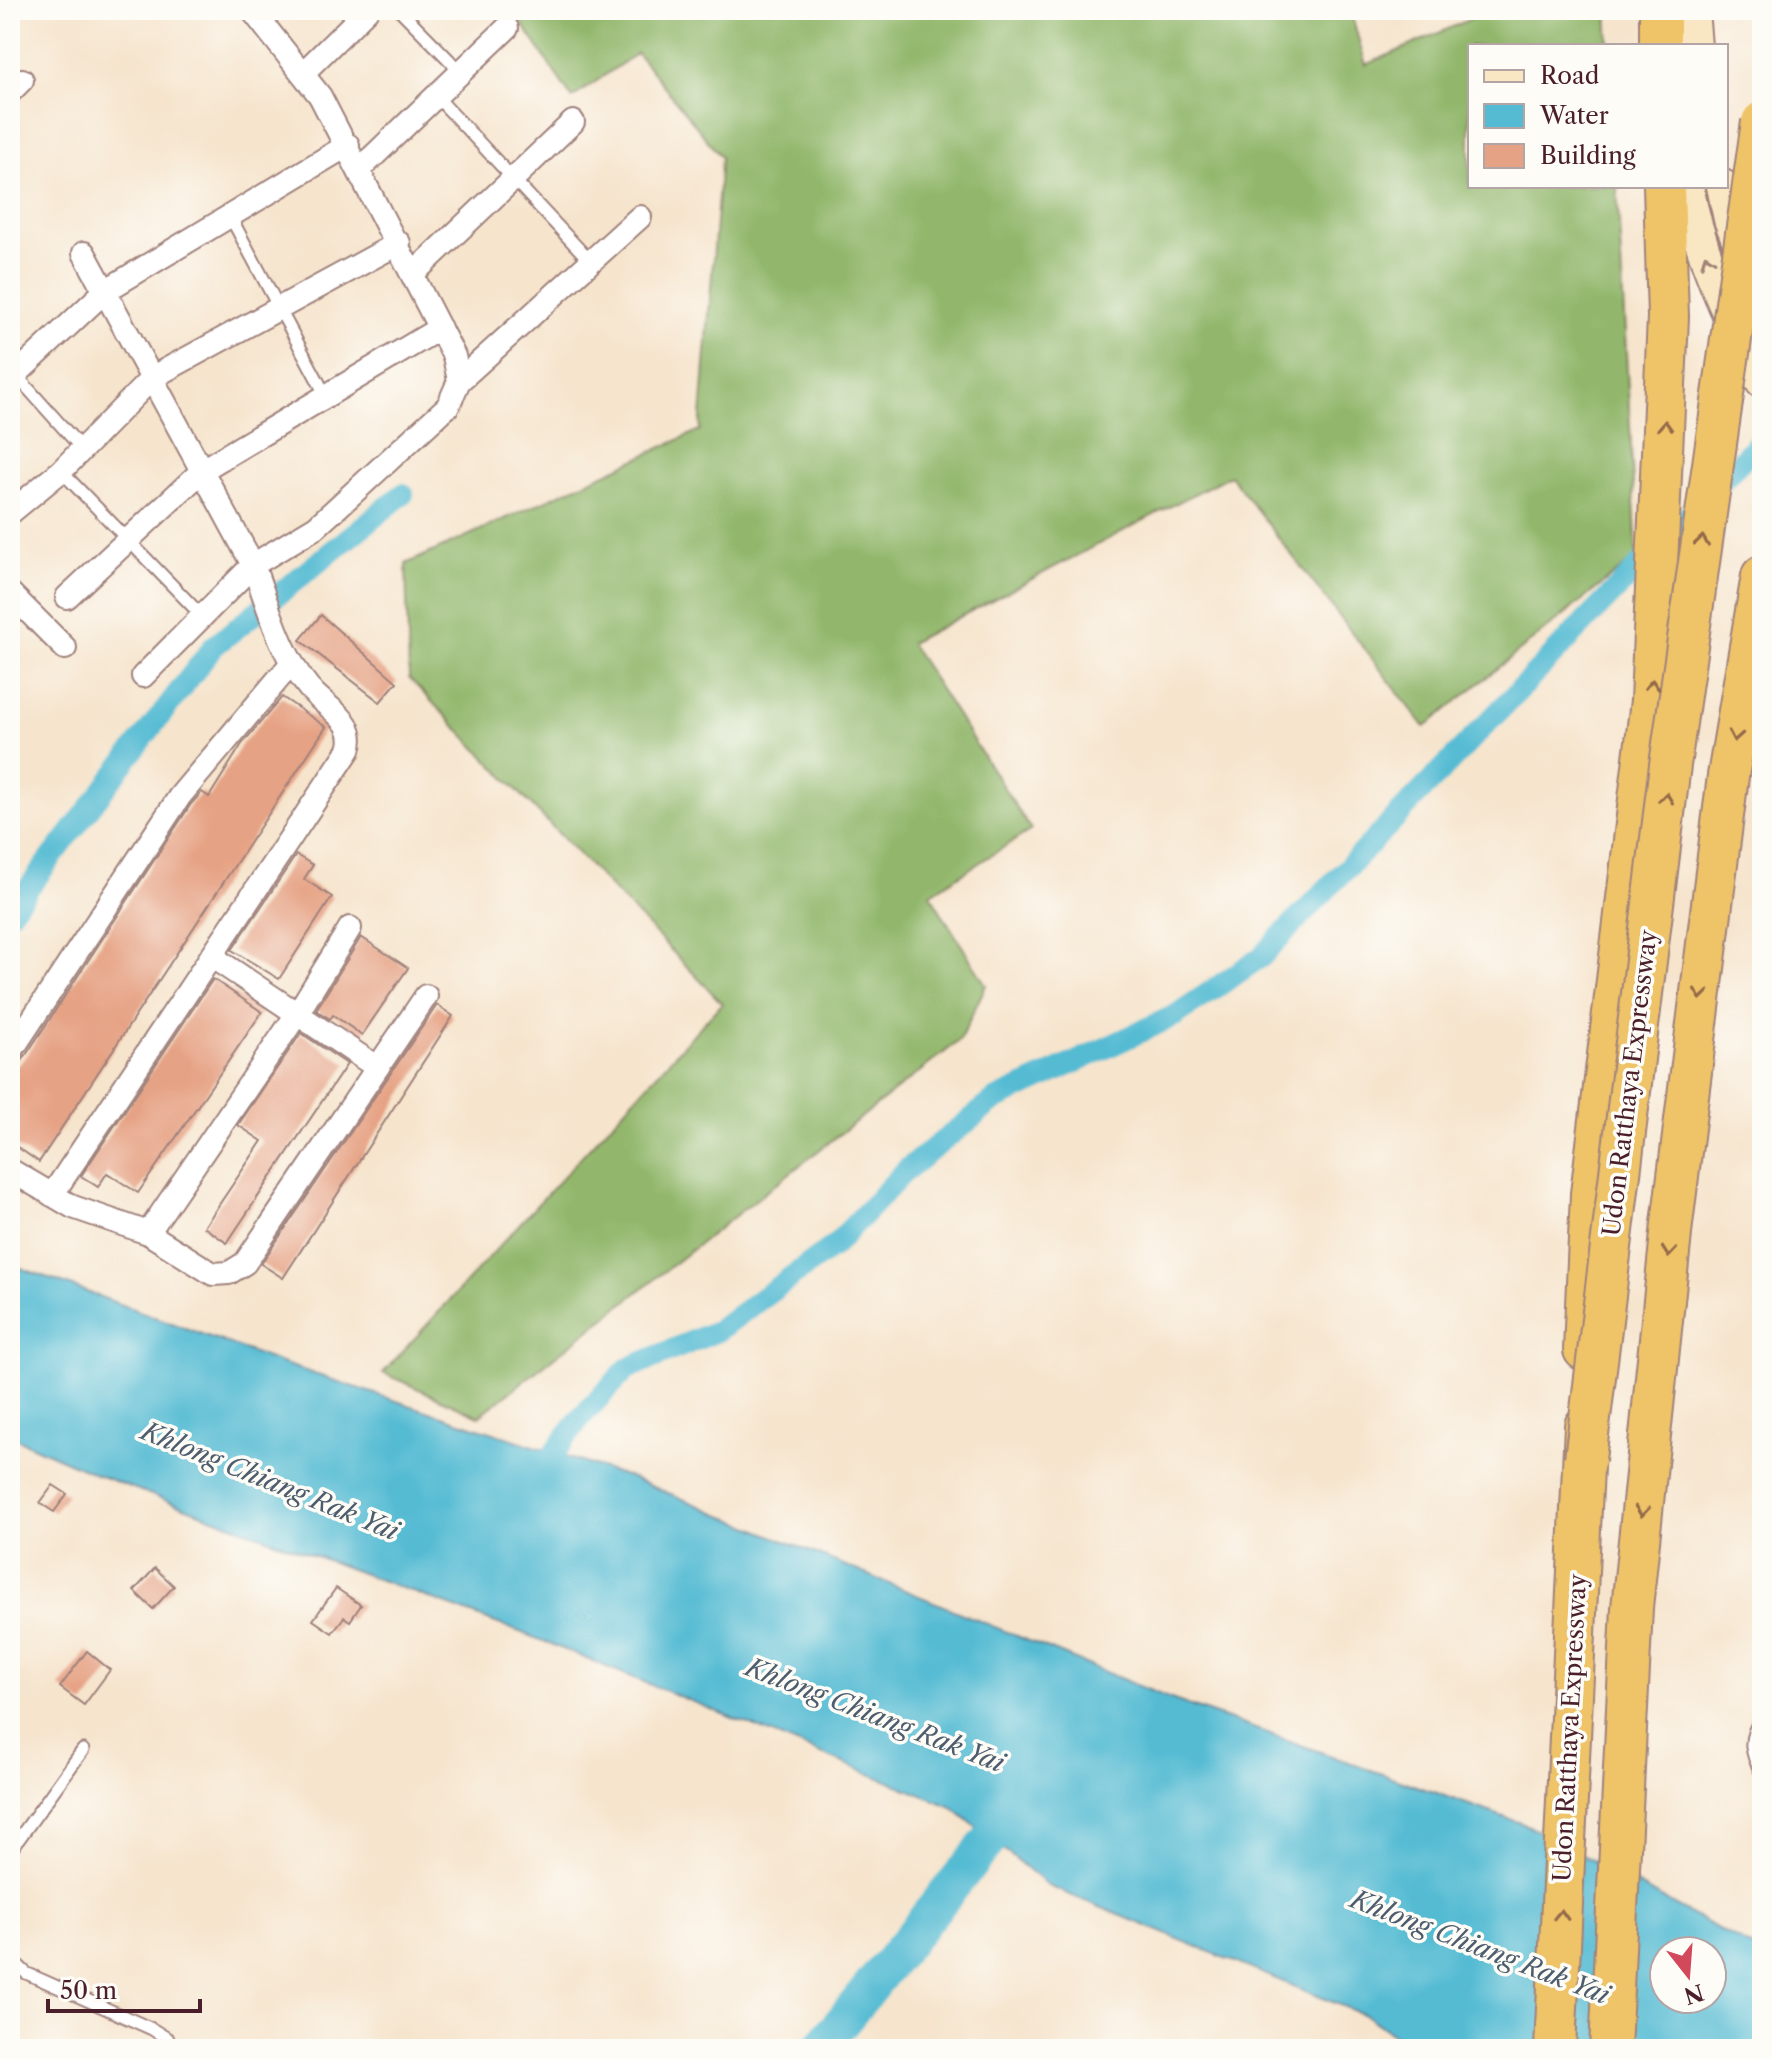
<svg xmlns="http://www.w3.org/2000/svg" width="1772" height="2059" viewBox="0 0 1772 2059" font-family="'Libre Caslon Text',serif">
  <rect width="100%" height="100%" fill="#fdfcf7"/>
  <filter id="ink" filterUnits="userSpaceOnUse"><feTurbulence type="fractalNoise" baseFrequency=".0125" numOctaves="2"/><feDisplacementMap in="SourceGraphic" scale="16" xChannelSelector="R" yChannelSelector="G"/><feConvolveMatrix kernelMatrix="1 2 1 2 8 2 1 2 1" color-interpolation-filters="sRGB"/></filter>
  <filter id="wash" filterUnits="userSpaceOnUse"><feTurbulence type="fractalNoise" baseFrequency=".006" numOctaves="4" result="noise"/><feDisplacementMap in="SourceGraphic" scale="32" xChannelSelector="R" yChannelSelector="G"/><feGaussianBlur stdDeviation="1.8" result="paint"/><feColorMatrix in="noise" values="0 0 0 0 0 0 0 0 0 0 0 0 0 0 0 0 0 1.4 0 .05"/><feComposite in="paint" operator="in"/></filter>
  <g filter="url(#wash)">
    <rect width="100%" height="100%" fill="#f6e4cc"/>
    <path fill="#92b76c" stroke="#6e6b4c" stroke-width="2" d="M513 10H1350L1366 65 1491 10H1607L1609 46H1470V186H1617L1637 556 1425 727 1230 475 910 643 1031 830 930 894 986 985 960 1040 479 1416 383 1373 722 1003 409 678 406 564 700 430 721 157 637 53 572 98Z"/>
    <path fill="#55bbd3" stroke="#506d7f" stroke-width="2" fill-rule="evenodd" d="M10 1264 281 1363 634 1479 1168 1698 1529 1826 1762 1953V2049H1413L1367 2016 1048 1886 952 1807 528 1635 98 1475 10 1436ZM1664 1951H1712V1999H1664Z"/>
    <g fill="none" stroke-linecap="round" stroke-linejoin="round">
      <path stroke="#55bbd3" stroke-width="22" d="M10 912 213 647 403 494
        M538 1475 581 1417 627 1369 717 1331 835 1245 906 1170 995 1100 1176 1015 1261 957 1762 439"/>
      <path stroke="#55bbd3" stroke-width="36" d="M820 2049 1021 1801"/>
    </g>
    <g id="blocks">
      <path fill="#e6a284" d="M321 615 397 682 380 702 300 640Z
        M282 697 326 727 39 1162 10 1142V1071L22 1061 191 804 202 792 209 797 242 744Z
        M296 855 313 865 304 879 332 897 279 979 232 950Z
        M361 937 408 968 362 1035 333 1015 330 1019 316 1010Z
        M213 979 262 1012 138 1193 107 1173 98 1187 81 1176Z
        M437 1005 453 1016 283 1278 261 1264Z
        M301 1033 347 1064 227 1243 204 1227 262 1141 238 1125Z
        M53 1485 67 1494 54 1512 40 1503Z
        M155 1568 174 1586 153 1609 134 1591Z
        M336 1588 361 1605 350 1621 344 1617 332 1633 313 1620Z
        M87 1651 110 1670 84 1705 60 1687Z"/>
    </g>
  </g>
  <g filter="url(#ink)">
    <use href="#blocks" fill-opacity="0" stroke="#a0827c" stroke-width="2"/>
    <g fill="none" stroke-linecap="round" stroke-linejoin="round">
      <g stroke="#a0827c" stroke-width="15">
        <path id="lane" d="M400 10 461 72
          M436 96 591 262
          M230 216 326 396
          M16 375 83 450
          M61 471 202 616
          M1762 1717C1747 1739 1750 1752 1762 1774
          M10 1851 83 1750
          M10 1958 26 1973 152 2029 168 2039 171 2049"/>
      </g>
      <g stroke="#a0827c" stroke-width="26">
        <path id="street" d="M304 72 367 10
          M10 92 22 80
          M360 169 507 28
          M84 253 253 565 143 676
          M414 273 573 122
          M10 380 105 291 348 145
          M459 381 640 217
          M10 513 61 471 153 377 399 243
          M10 593 65 648
          M67 597 204 469 440 328
          M211 956 375 1066
          M10 1053 180 796 290 665
          M10 1170 73 1207 148 1233 213 1274 229 1273 245 1263 426 996
          M52 1195 349 750C359 720 326 709 309 688 280 653 269 608 253 565L316 527 448 406 459 381 454 356 320 96 252 10
          M148 1233 297 1014 350 928"/>
      </g>
      <g stroke="#a0827c" stroke-width="36">
        <path id="secondary" d="M1692 10 1695 46
          M1687 186C1699 254 1730 320 1762 382
          M1723 186 1730 219 1762 302"/>
      </g>
      <g stroke="#a0827c" stroke-width="44">
        <path id="highway" d="M1660 46V10
          M1584 1350 1591 1194 1651 701 1668 317 1664 186
          M1555 2049 1585 1426
          M1610 2049 1632 1608 1672 1224 1728 776 1762 576"/>
      </g>
      <use href="#lane" stroke="#fff" stroke-width="11"/>
      <use href="#street" stroke="#fff" stroke-width="22"/>
      <use href="#secondary" stroke="#f9e7c3" stroke-width="32"/>
      <use href="#highway" stroke="#efc469" stroke-width="40"/>
      <g stroke="#a0827c" stroke-width="44" stroke-linecap="butt">
        <path id="highway-bridge" d="M1585 1459 1670 765 1762 122"/>
      </g>
      <use href="#highway-bridge" stroke="#efc469" stroke-width="40"/>
    </g>
    <defs><path id="oneway-chevron" d="M-2-3.5L2.5 0L-2 3.5" fill="none" stroke-width="1.6" stroke-linecap="round" stroke-linejoin="round" transform="scale(2)"/></defs>
    <use stroke="#a28377" href="#oneway-chevron" transform="translate(1707 260) rotate(-110)"/>
    <g stroke="#946947">
      <use href="#oneway-chevron" transform="translate(1665 426) rotate(-88)"/>
      <use href="#oneway-chevron" transform="translate(1702 541) rotate(-82)"/>
      <use href="#oneway-chevron" transform="translate(1652 685) rotate(-87)"/>
      <use href="#oneway-chevron" transform="translate(1735 736) rotate(100)"/>
      <use href="#oneway-chevron" transform="translate(1666 798) rotate(-83)"/>
      <use href="#oneway-chevron" transform="translate(1701 994) rotate(97)"/>
      <use href="#oneway-chevron" transform="translate(1669 1252) rotate(96)"/>
      <use href="#oneway-chevron" transform="translate(1642 1511) rotate(96)"/>
      <use href="#oneway-chevron" transform="translate(1561 1915) rotate(-88)"/>
    </g>
  </g>
  <g text-anchor="middle" stroke-width="7" stroke-linejoin="round" paint-order="stroke">
    <g font-size="24" fill="#4a1f2b" stroke="#fdfcf7">
      <text transform="translate(1630 1083) rotate(-83)" y="8">Udon Ratthaya Expressway</text>
      <text transform="translate(1570 1728) rotate(-87)" y="8">Udon Ratthaya Expressway</text>
    </g>
    <g font-size="26" font-style="italic" fill="#4e5d6e" stroke="#fdfcf7">
      <text transform="translate(270 1481) rotate(22)" y="9">Khlong Chiang Rak Yai</text>
      <text transform="translate(875 1715) rotate(21)" y="9">Khlong Chiang Rak Yai</text>
      <text transform="translate(1480 1947) rotate(21)" y="9">Khlong Chiang Rak Yai</text>
    </g>
  </g>
  <rect width="1772" height="2059" fill="none" stroke="#fdfcf7" stroke-width="40"/>
  <rect x="1468" y="44" width="260" height="144" fill="#fdfcf7" stroke="#b5a4a5" stroke-width="2"/>
  <rect x="1484" y="70" width="40" height="12" fill="#f9e7c3" stroke="#b5a4a5" stroke-width="2"/>
  <text x="1540" y="84" font-size="24" fill="#4a1f2b">Road</text>
  <rect x="1484" y="104" width="40" height="24" fill="#55bbd3" stroke="#b5a4a5" stroke-width="2"/>
  <text x="1540" y="124" font-size="24" fill="#4a1f2b">Water</text>
  <rect x="1484" y="144" width="40" height="24" fill="#e6a284" stroke="#b5a4a5" stroke-width="2"/>
  <text x="1540" y="164" font-size="24" fill="#4a1f2b">Building</text>
  <g transform="translate(1688 1975) rotate(163)"><circle r="38" fill="#fdfcf7" stroke="#b5a4a5" stroke-width="2"/>
  <path d="M0-6L14 30L0 20L-14 30Z" fill="#d1495b"/>
  <text y="-12" font-size="22" font-weight="bold" text-anchor="middle" fill="#4a1f2b">N</text>
  </g>
  <path d="M48 1999v12h152v-12" fill="none" stroke="#4a1f2b" stroke-width="4"/>
  <text x="60" y="1999" font-size="24" fill="#4a1f2b" stroke="#fdfcf7" stroke-width="6" paint-order="stroke">50 m</text>
</svg>
